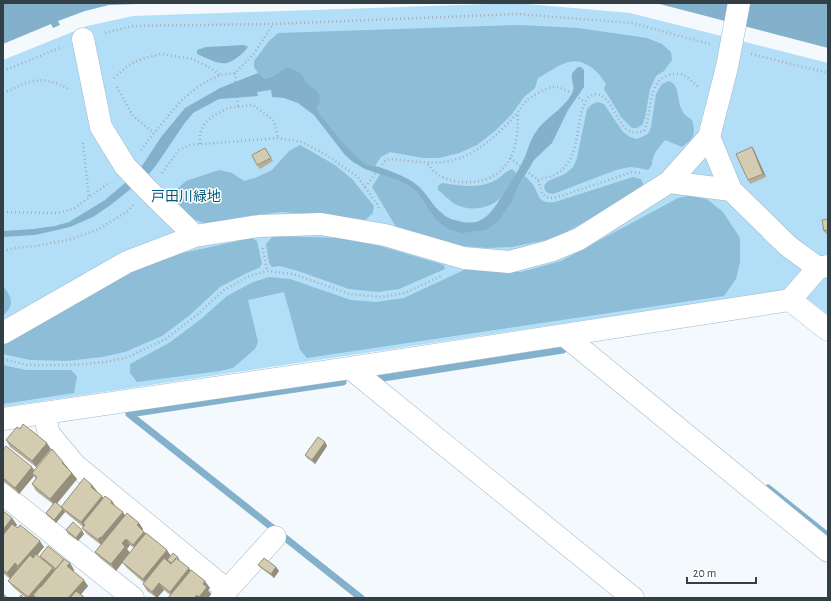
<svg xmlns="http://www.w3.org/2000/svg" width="831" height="601" viewBox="0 0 831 601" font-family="'Alegreya Sans','Noto Sans JP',sans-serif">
  <rect width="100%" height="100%" fill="#f3f9fc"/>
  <path fill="#b3def7" d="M516 3 630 13 828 63V315L795 289 3 407V60L87 26 133 16Z"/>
  <path fill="#8ebdd7" d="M519 25 578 28 647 38 662 44 671 52 672 60 664 71 656 76 650 89 645 118 642 125 637 128H632L621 117 604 89 606 84C597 69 581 55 563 64 555 67 546 74 538 78L535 88 524 97 512 114 495 131 477 145 459 153 439 158H423L390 152 381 157 375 166C373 166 371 166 369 165 353 160 330 126 319 113L317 107 316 90 306 82 302 74 292 68H285L273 76 265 79 258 73 254 67V61L269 41 278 33Z
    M669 81 674 84 677 90 680 106 684 114 692 120C696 135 694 138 682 147L665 140C661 145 655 151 653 158 651 164 654 164 648 170L639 168 630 167 616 170 553 194C547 193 545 192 544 186L548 181 565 174 573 167 577 158 587 109 592 104 598 102 604 104 623 132 630 137 637 139 648 134 651 127 656 94 662 84Z
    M300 145 335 165 352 179 374 206 373 213 365 220 309 214 282 212 249 216 207 224 195 220 176 207 170 195 186 181 219 170 232 173 244 181 255 178 272 170 289 151Z
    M512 169 517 174C512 181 507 190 501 197 491 209 469 212 455 204 449 201 444 194 438 190V186L442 183C461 186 479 189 496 180 502 176 506 171 512 169Z
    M380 174 399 181 409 186 416 191 435 219 474 232 517 189 525 176C528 179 531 182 534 186 540 198 539 204 555 202L633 177 641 179 643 183 642 189 556 238 512 247 487 248 460 246 396 227 372 187Z
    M693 195 708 200 723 212 740 238V262L736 279 724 296 307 358 300 350 284 292 248 300 258 342 255 349 233 368 220 371 137 382 130 373V364L169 343 201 319 227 296 253 282 269 277 290 279 351 300 376 302 404 298 466 269 521 272 561 261 678 198Z
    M273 236 341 238 380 246 444 265 445 269 399 289 378 292 349 289 298 271 280 266 272 267 269 263 266 244Z
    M252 238 257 241 262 264 259 268 247 273 220 287 190 315 162 336 125 352 102 357 67 361 30 360 3 354V343L135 270 178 254Z
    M3 286C11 296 16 305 3 315Z
    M3 365 26 370H71L77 376 74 393 3 404Z"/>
  <path fill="#83b1cb" d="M3 3H168L109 5 85 11 58 21 60 25 53 28 51 24 3 44Z
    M656 3H828V48Z
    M244 45 248 47C244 53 234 61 227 63 219 65 207 58 199 55L197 53V50L206 47Z
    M578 67H581L584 70V87L568 110 552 143 534 160 517 189 511 203 499 220 486 230 462 233 448 229 435 219 416 191 409 186 399 181 365 169 353 162 345 155 314 115 298 103 284 98 272 97 271 90 257 92 258 96 219 99 193 113 184 124 157 164 149 174 112 204 93 217 70 227 35 235 3 237V231L33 229 55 226 69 222 105 200 125 183 140 169 161 137 185 108 220 88 258 73 265 79 273 76 285 68H292L302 74 306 82 316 90 319 95 320 103 317 107 319 113C330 126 354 160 369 165 371 166 373 166 375 166 386 169 408 177 417 185 427 193 432 206 443 214 447 218 454 220 459 221 484 228 492 211 504 193 511 182 518 172 524 159 528 150 530 140 536 132 543 120 556 114 564 104 567 102 569 98 571 95 577 86 570 80 572 74 573 72 576 69 578 67Z"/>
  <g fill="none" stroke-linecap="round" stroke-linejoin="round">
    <path stroke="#83b1cb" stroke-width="7" d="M377 379 563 350
      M343 382 129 414 361 598
      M768 488 828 536"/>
    <g stroke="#9db9c9" stroke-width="23">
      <path id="minor" d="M83 39 101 127 125 166 148 190 195 236
        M709 137 727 67 739 3
        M669 182 731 190
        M790 300 828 330
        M3 333 127 262 195 236 259 226 321 224 385 235 464 258 509 262 550 251 579 239 669 182 709 137 731 190 788 246 818 268
        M564 335 828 551
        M350 368 633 598
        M44 413 49 434 75 465 227 590 221 598
        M3 419 350 368 790 300 818 268 828 266
        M3 494 133 598
        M227 590 275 537"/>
    </g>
    <path stroke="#a5adb2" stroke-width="2.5" stroke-dasharray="1 3" stroke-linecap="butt" d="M105 33 133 26 273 24 517 14 632 23 710 44
      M751 54 828 73
      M3 71 62 47
      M235 73 238 107
      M114 78 125 68 134 62 145 58 161 54 193 59 212 69 220 75
      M117 87 133 116 154 133
      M3 93C31 81 41 73 70 90
      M83 143 89 198
      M200 144V133L205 123 213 116 228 108 253 105 274 121 278 138
      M141 150 154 133 180 102 190 93 202 84 220 75 235 73 253 55 273 24
      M510 158 538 180 542 193 546 197 553 198 561 196 632 172 640 173
      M428 164C430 167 433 171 436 173 451 185 479 185 495 175 501 171 506 165 510 159 517 146 518 128 518 113
      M162 173 179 150 189 145 278 138 302 142 325 154 358 177 377 204 380 211
      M538 180C544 178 551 177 556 174 580 160 575 130 583 107 585 104 586 99 589 97 591 95 593 95 594 94 595 94 600 95 601 95 618 105 618 140 644 131 652 114 647 81 669 75 685 71 687 78 698 87
      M365 187 385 161 390 159C415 161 439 167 463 157 482 149 499 133 513 118 518 113 521 107 526 101 532 96 545 88 553 87 563 86 577 97 585 102
      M3 212 56 213 66 211 75 208 110 182
      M263 248 267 271
      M3 251 14 248 36 246 72 239 99 229 128 211 133 205
      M3 359 27 365H72L106 362 128 357 166 339 198 314 224 290 249 276 267 271 293 274 350 294 381 297 405 293 441 276"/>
    <use href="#minor" stroke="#fff" stroke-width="22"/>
  </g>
  <path fill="#b6af98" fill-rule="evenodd" d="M752 147 754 150 766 177 750 184 748 180Z
    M265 148 273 161 260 169 257 165Z
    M828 219V234H826L824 231Z
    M6 440 51 449 36 467 10 447Z
    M325 442 327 446 315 464 307 458 305 455Z
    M3 450 34 471 68 468 72 473 77 479 57 503 61 507 92 485 97 491 103 498 117 508 125 515 139 523 143 529 142 530 146 533 171 556 178 557 180 560 179 561 189 568 190 571 210 588 208 590 211 594 208 598H168L170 595 164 590 157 598 147 591 143 584 144 583 127 568 122 562 116 571 100 558 95 552 101 545 87 534 82 528 83 527 65 512 56 523 48 516 46 513 53 504 36 491 32 484 36 479 34 476 19 494 3 481ZM130 545 134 548 130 553 127 549Z
    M3 511 12 518 17 525 15 526 44 547 37 555 41 558 64 559 70 563 74 570 73 571 88 586 81 594 85 598H26L13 587 8 581 10 579 3 573Z
    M66 530 84 534 78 541 68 534Z
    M258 565 276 567 279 571 274 578 261 568Z"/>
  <path fill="#948f7c" d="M752 147 754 150 766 177 763 174Z
    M325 442 327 446 315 464 312 460Z
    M47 443 51 449 36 467 32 461Z
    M63 462 68 468 66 470 62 463Z
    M32 467 36 473H32L34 476 19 494 15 488Z
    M72 473 77 479 55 506 50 499Z
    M92 485 97 491 91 487Z
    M102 496 106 503 83 523 86 528 85 529 81 522Z
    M112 501 117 508 111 503Z
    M63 509 65 512 56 523 54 520Z
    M123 512 127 519 106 545 101 538Z
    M12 518 17 525 3 542V530Z
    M139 523 143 529 141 532 137 525Z
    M82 530 84 534 78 541 76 538Z
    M144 532 149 538 138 552 133 545Z
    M100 537 104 544 102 546 98 540Z
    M126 539 130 545 127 549 130 553 116 571 111 564 122 543Z
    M40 541 44 547 23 573 18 566Z
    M167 550 171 556 148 586 143 579Z
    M15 563 19 570 11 580 7 573Z
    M70 563 74 570 72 573 67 566Z
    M276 567 279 571 274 578 271 574Z
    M53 568 57 574 33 595 35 598H29L28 597Z
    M189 568 193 575 174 598 170 592Z
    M84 580 88 586 78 598H68Z
    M205 581 210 588 208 590 211 594 208 598H200L199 597 203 584Z
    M159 583 164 590 157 598 152 592Z
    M197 595 199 598H196L195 597Z"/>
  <path fill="#d4ccb1" stroke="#948f7c" d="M752 147 763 174 748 180 736 154Z
    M265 148 271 158 257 165 252 155Z
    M828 219V230L824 231 822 220Z
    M23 424 47 443 32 461 6 440 17 427 20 429Z
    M318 437 325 442 312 460 305 455Z
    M6 446 32 467 15 488 3 478V450Z
    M52 449 63 462 62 463 72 473 50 499 32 484 37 477 32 473Z
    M84 478 92 485 91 487 102 496 81 522 61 507Z
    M105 496 112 501 111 503 123 512 101 538 100 537 98 540 82 528 85 525 83 523Z
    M55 502 63 508 61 507 63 509 54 520 46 513Z
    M3 511 12 518 3 530Z
    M127 513 139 523 137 525 144 532 133 545 126 539 122 543 125 547 111 564 95 552Z
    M73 522 82 530 76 538 66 530Z
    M12 524 18 528 20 525 40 541 18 566 15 563 7 573 3 570V535Z
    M146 533 167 550 143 579 122 562Z
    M48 546 64 559 56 569 40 556Z
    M173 553 178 557 172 563 167 560Z
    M36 554 53 568 28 597 8 581 30 555 33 558Z
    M164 558 171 564 176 558 189 568 170 592 159 583 152 592 143 584Z
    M264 558 276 567 271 574 258 565Z
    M64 559 70 563 67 566 84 580 68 598H37L33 595 40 587H41Z
    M191 570 205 581 203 584 207 587 199 597 197 595 195 597 196 598H168Z
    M76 591 85 598H70Z
    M3 594 8 598H3Z
    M21 595 24 598H19Z"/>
  <g text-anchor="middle" stroke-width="3" stroke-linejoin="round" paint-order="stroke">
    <g font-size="14" fill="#00597d" stroke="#fff">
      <text x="186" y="201">戸田川緑地</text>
    </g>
  </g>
  <rect width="831" height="601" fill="none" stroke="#333e45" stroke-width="8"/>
  <path d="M687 577v6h69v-6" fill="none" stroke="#333e45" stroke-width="2"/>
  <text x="693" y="577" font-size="12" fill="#333e45" stroke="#ffffff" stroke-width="3" paint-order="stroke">20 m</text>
</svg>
